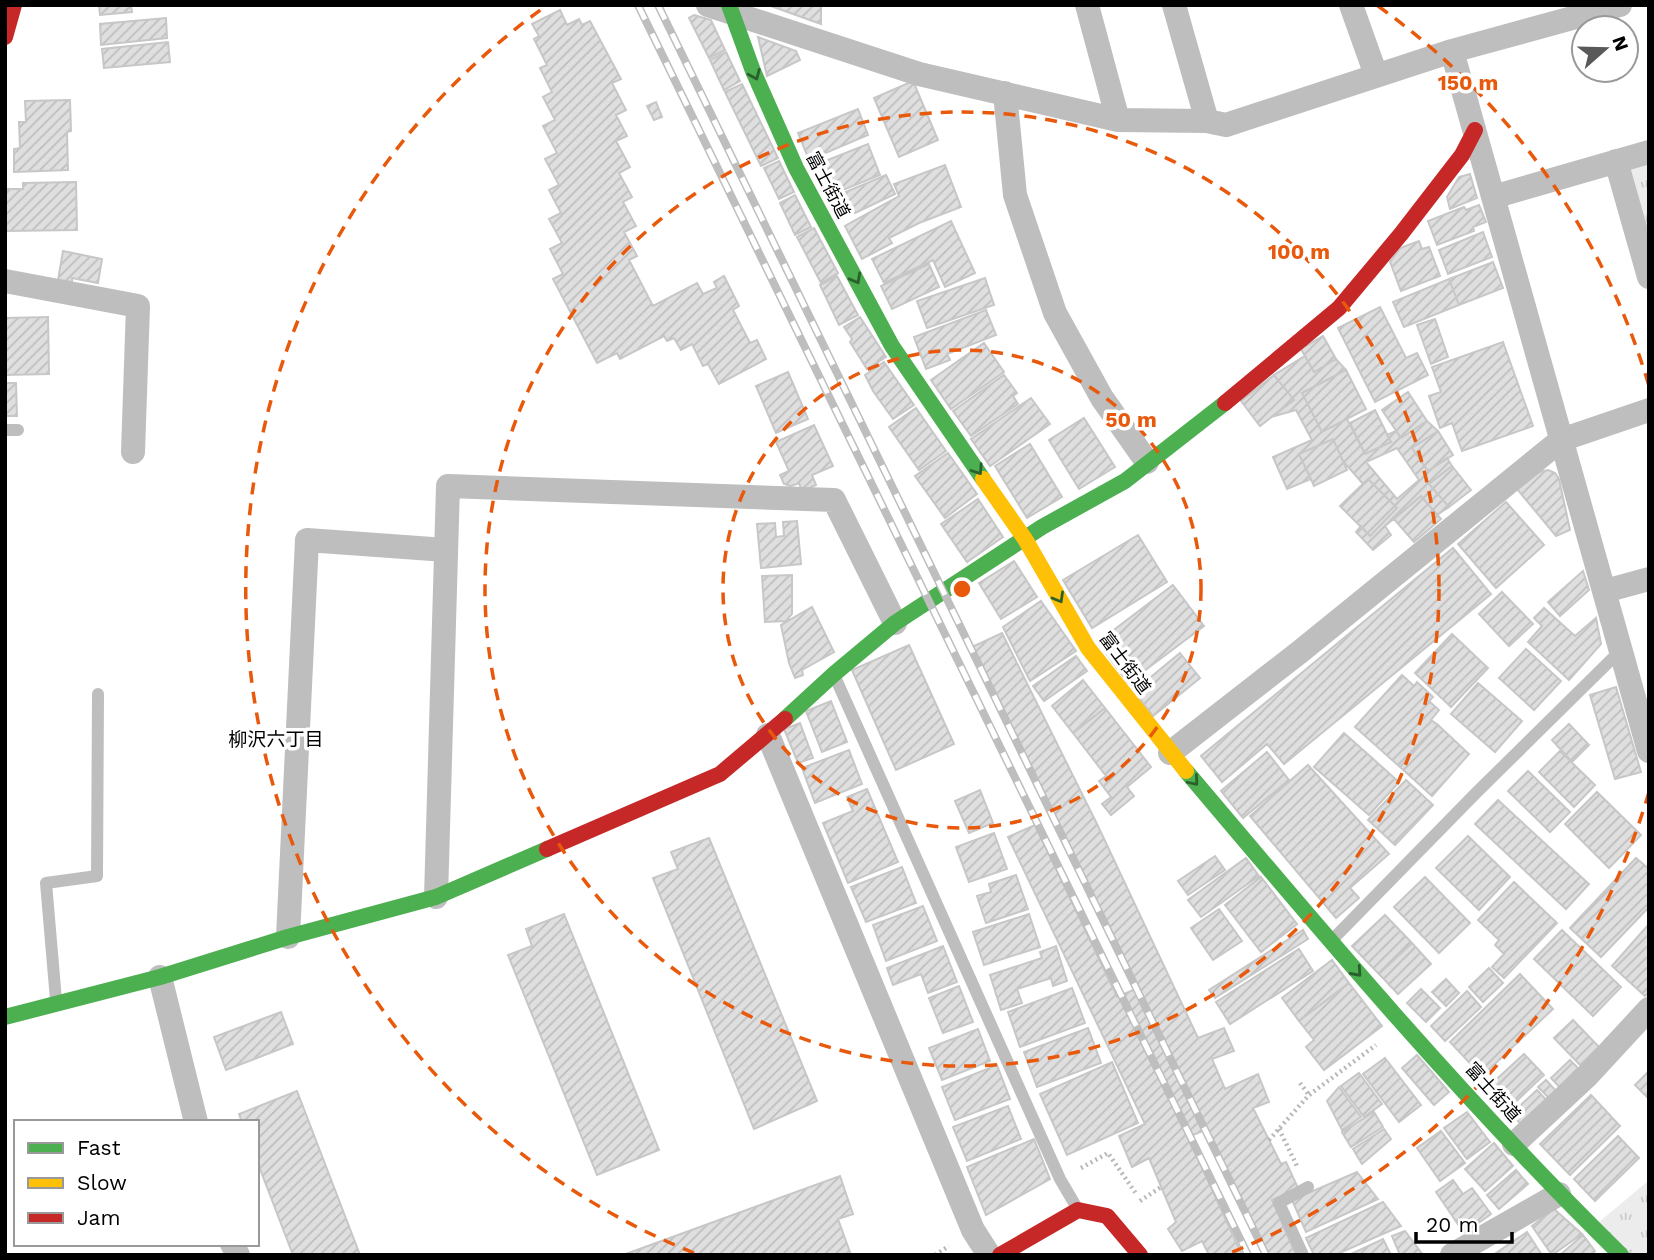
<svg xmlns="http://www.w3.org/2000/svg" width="1654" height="1260" viewBox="0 0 1654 1260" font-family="'Work Sans','Noto Sans JP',sans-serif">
  <defs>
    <pattern id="park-tufts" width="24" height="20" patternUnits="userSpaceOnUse" patternTransform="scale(1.75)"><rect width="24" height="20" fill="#ececec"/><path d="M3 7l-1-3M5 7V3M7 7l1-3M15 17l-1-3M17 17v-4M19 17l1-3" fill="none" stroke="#c9c9c9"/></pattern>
    <pattern id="building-hatch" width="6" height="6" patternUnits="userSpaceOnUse" patternTransform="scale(1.75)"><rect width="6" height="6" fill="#dfdfdf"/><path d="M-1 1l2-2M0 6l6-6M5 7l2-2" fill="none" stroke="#bebebe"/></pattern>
  </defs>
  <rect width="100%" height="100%" fill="#fff"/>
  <path fill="url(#park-tufts)" d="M1649 152V247L1616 161Z
    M1648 1181 1649 1255H1630L1598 1223Z"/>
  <path fill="url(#building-hatch)" stroke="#c7c7c7" stroke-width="2" fill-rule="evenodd" d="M99 5H131L132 12 100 15Z
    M768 5H821V24Z
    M560 10 567 25 579 19 582 25 590 21 621 79 612 83 626 110 616 115 627 136 616 141 630 167 619 173 632 197 623 202 636 226 624 232 637 256 629 260 653 306 697 283 703 294 717 288 714 282 724 276 739 306 733 310 750 343 757 340 766 359 719 384 708 364 703 366 692 344 681 350 674 338 667 341 664 336 620 359 617 353 597 363 553 279 563 274 550 249 562 243 549 219 561 213 549 190 559 185 545 159 557 153 543 126 555 120 543 97 552 92 540 68 547 65 534 39 539 36 532 24Z
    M694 15 711 20 725 50 709 58 689 18Z
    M166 18 167 38 101 45 100 24Z
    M758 37 796 51 800 60 767 76Z
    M168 42 170 62 104 68 102 49Z
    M726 52 740 81 724 90 710 60Z
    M913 81 938 140 899 157 874 98Z
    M742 84 778 158 761 166 725 92Z
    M70 100 71 131 67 132 68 170 14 172V149L20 148 19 122H26L25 101Z
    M656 102 662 117 654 120 647 106Z
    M858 109 868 135 809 160 798 133Z
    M868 144 880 175 828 196 815 165Z
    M779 161 794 192 779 199 764 168Z
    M945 165 961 207 919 223 889 238 892 243 862 259 845 226 899 196 894 184Z
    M1470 174 1477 198 1450 209 1447 197 1459 177Z
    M886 175 895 194 855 213 854 209 838 217 829 199Z
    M76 182 77 230 5 231V189H23V183Z
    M795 195 811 227 795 235 780 203Z
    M1479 205 1486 222 1473 227 1474 231 1437 245 1428 221 1464 207 1466 210Z
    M951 221 975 273 945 287 933 260 884 283 872 259Z
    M814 228 838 273 821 283 797 237Z
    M1483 232 1492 257 1448 274 1439 250Z
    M1419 241 1422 249 1429 247 1440 276 1401 291 1390 262 1400 248Z
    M63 251 102 259 98 283 72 278V282L58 280Z
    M1493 262 1503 288 1459 305 1449 279Z
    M929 264 939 287 892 309 881 286Z
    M837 276 858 315 839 325 820 285Z
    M985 278 994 305 927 328 917 301Z
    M1449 279 1459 305 1404 327 1393 302Z
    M1380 307 1406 358 1417 353 1428 375 1375 402 1338 328Z
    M986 310 996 335 947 354 950 360 926 369 914 337Z
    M48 317 49 374 5 375V318Z
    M860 317 886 357 867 369 850 342 852 339 844 327Z
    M1435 319 1448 357 1431 364 1417 325Z
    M1323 336 1336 359 1314 372 1301 349Z
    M1503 342 1533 426 1462 451 1452 423 1440 428 1429 396 1441 392 1432 367Z
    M984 343 1004 372 951 409 931 380Z
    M1305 356 1314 372 1336 359 1346 370 1302 393 1322 432 1347 419 1365 454 1391 442 1387 435 1396 431 1401 438 1427 421 1438 431 1412 448 1428 471 1447 458 1452 466 1429 484 1449 507 1437 515 1421 496 1385 526 1391 535 1373 550 1356 532 1361 526 1370 536 1397 508 1368 479 1363 484 1343 461 1333 439 1299 454 1311 479 1287 489 1273 457 1312 440 1296 410 1271 417 1294 400 1274 375ZM1397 448 1419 480 1397 499 1366 462Z
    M884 362 914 405 893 419 873 391 865 375Z
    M1346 370 1366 409 1322 432 1302 393Z
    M788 372 808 419 776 433 756 386Z
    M1004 375 1017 393 1013 396 1018 404 971 436 953 411Z
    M1274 375 1294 400 1260 426 1241 401Z
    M5 383H16L17 416H5Z
    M1408 392 1427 421 1401 438 1382 410Z
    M1031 398 1050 424 990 466 971 439Z
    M916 408 946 451 919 470 889 427Z
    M1375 410 1391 442 1365 454 1350 423Z
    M1084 418 1115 467 1079 489 1049 440Z
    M814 425 833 466 812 475 816 485 802 491 799 483 791 486 784 484 780 475 789 471 776 442Z
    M1438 431 1453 455 1428 471 1412 448Z
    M1333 439 1347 470 1314 486 1299 454Z
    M1030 444 1062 497 1027 518 995 466Z
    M948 453 977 494 945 518 915 476Z
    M1452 466 1471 490 1449 507 1429 484Z
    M1548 470 1555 473 1559 479 1570 530 1556 536 1517 489 1539 472Z
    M1368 479 1397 508 1370 536 1340 506Z
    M1421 496 1441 519 1414 542 1394 519Z
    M978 499 1003 537 967 562 941 524Z
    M1506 502 1544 545 1496 588 1458 544Z
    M797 521 801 564 761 568 757 524 775 523 776 537 784 536 783 522Z
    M1138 535 1167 582 1092 628 1063 580Z
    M1453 548 1491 594 1284 764 1267 744 1222 782 1201 756Z
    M1014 561 1037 597 1001 619 979 583Z
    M1583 571 1589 590 1560 616 1548 602Z
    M792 575V614L786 621 765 622 762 576Z
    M1173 585 1204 626 1128 683 1098 642Z
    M1502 592 1533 624 1509 646 1479 614Z
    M1041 601 1076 651 1030 681 1003 627Z
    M812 607 834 652 802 670 803 675 795 678 789 663 781 625Z
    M1544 608 1575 636 1596 618 1601 644 1569 680 1528 642 1542 626 1534 618Z
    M1002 633 1097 824 1198 1038 1224 1028 1234 1051 1212 1059 1225 1089 1258 1074 1269 1102 1253 1108 1281 1164 1286 1162 1298 1188 1272 1200 1296 1255H1266L1205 1130 1188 1137 1242 1255H1209L1202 1241 1182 1251 1168 1229 1176 1222 1149 1158 1132 1167 1119 1136 1145 1124 1008 837 1035 825 1117 997 1138 988 972 647Z
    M1452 634 1488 668 1451 707 1415 673Z
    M909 645 954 744 896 770 852 670Z
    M1526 649 1561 681 1534 710 1499 678Z
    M1180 653 1200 678 1153 716 1134 691Z
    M1076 656 1087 671 1044 701 1033 686Z
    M1402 675 1414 686 1417 682 1433 697 1429 701 1439 710 1431 720 1438 725 1400 767 1355 727Z
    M1083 680 1105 708 1073 733 1052 706Z
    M1478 683 1522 721 1495 752 1451 714Z
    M1616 687 1641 772 1615 779 1590 695Z
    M831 701 847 742 822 752 806 711Z
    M1105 708 1151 767 1127 787 1134 796 1111 815 1102 804 1111 797 1099 781 1106 776 1073 733Z
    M800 723 813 758 798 763 784 729Z
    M1569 724 1589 745 1572 762 1552 740Z
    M1438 725 1469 754 1432 796 1400 767Z
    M1344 733 1399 782 1369 815 1314 767Z
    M849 750 862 784 815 803 802 768Z
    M1560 751 1595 785 1574 807 1539 772Z
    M1267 752 1289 780 1243 818 1221 791Z
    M1308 765 1389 854 1350 888 1359 898 1336 918 1250 816Z
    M1528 771 1570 812 1550 832 1508 791Z
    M1406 780 1433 805 1395 845 1368 820Z
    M867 789 898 862 848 883 823 823 853 811 847 797Z
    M980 790 993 823 969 833 955 801Z
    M1597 792 1641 835 1609 868 1565 824Z
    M1498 800 1589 884 1566 909 1475 824Z
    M994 833 1007 869 969 882 956 847Z
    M1468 836 1510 877 1479 910 1436 868Z
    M709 838 817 1101 754 1129 653 878 678 869 671 852Z
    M1215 856 1225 870 1188 895 1178 881Z
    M1246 858 1259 876 1201 917 1188 900Z
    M1636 858 1649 869V907L1601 957 1570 928Z
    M902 867 916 903 866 922 851 887Z
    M1016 875 1028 909 986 923 977 896 991 892 989 884Z
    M1261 877 1297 924 1261 952 1225 905Z
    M1425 877 1470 923 1439 953 1394 907Z
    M1514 882 1557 923 1504 978 1492 967 1504 954 1495 945 1499 940 1478 920Z
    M923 906 937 941 886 961 873 925Z
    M1219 909 1242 941 1213 960 1191 928Z
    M564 914 659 1150 597 1175 508 955 532 946 526 929Z
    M1029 914 1040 947 984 965 973 932Z
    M1385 915 1412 943 1379 974 1352 946Z
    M1649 924V992L1645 996 1612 966Z
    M1303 930 1308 939 1215 998 1209 990Z
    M1562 930 1621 987 1593 1016 1534 959Z
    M1412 943 1431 964 1398 994 1379 974Z
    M943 946 957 982 928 993 921 974 893 985 887 968Z
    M1056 946 1067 981 1053 986 1051 978 1017 989 1022 1003 1001 1010 990 975 1042 958 1040 952Z
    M1299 949 1313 971 1230 1024 1216 1002Z
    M1332 960 1349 983 1299 1021 1282 998Z
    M1489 968 1503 983 1483 1002 1469 987Z
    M1520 974 1553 1009 1482 1076 1450 1042Z
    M1446 979 1459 993 1446 1006 1432 992Z
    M1349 983 1382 1026 1324 1070 1306 1047 1314 1040 1299 1021Z
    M959 986 973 1022 943 1033 929 998Z
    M1072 988 1085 1023 1020 1047 1008 1012Z
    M1421 989 1440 1008 1426 1022 1407 1003Z
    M1467 991 1481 1007 1445 1041 1431 1026Z
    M281 1012 293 1044 226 1070 214 1037Z
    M1573 1020 1599 1047 1580 1065 1554 1038Z
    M1088 1028 1101 1063 1037 1087 1024 1052Z
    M978 1029 990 1061 942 1080 929 1048Z
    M1524 1054 1544 1075 1508 1109 1488 1087Z
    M1417 1055 1449 1092 1434 1105 1402 1068Z
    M1385 1058 1421 1105 1399 1122 1363 1074Z
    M1570 1060 1582 1072 1563 1091 1551 1078Z
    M1112 1062 1138 1123 1067 1155 1040 1094Z
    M997 1065 1010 1099 955 1120 942 1087Z
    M1649 1071V1099L1635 1085Z
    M1359 1073 1382 1104 1364 1117 1341 1086Z
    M1546 1080 1559 1094 1552 1101 1538 1087Z
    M1339 1087 1361 1117 1342 1130 1327 1101Z
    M1537 1090 1550 1104 1525 1128 1511 1114Z
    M297 1091 360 1255H293L257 1161V1122H242L239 1114Z
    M1591 1095 1620 1126 1570 1175 1540 1144Z
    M1008 1106 1021 1139 967 1161 953 1127Z
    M1374 1112 1383 1127 1351 1147 1342 1132Z
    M1467 1112 1490 1142 1467 1159 1444 1128Z
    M1384 1129 1391 1139 1362 1164 1353 1149Z
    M1441 1131 1465 1163 1440 1181 1417 1148Z
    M1618 1136 1639 1158 1595 1201 1574 1179Z
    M1034 1139 1050 1179 986 1215 967 1167Z
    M1494 1143 1513 1166 1485 1191 1465 1169Z
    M1516 1170 1528 1184 1499 1209 1487 1195Z
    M1357 1172 1378 1199 1306 1232 1292 1200Z
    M840 1176 853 1214 838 1219 851 1255H623Z
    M1453 1180 1463 1194 1472 1188 1491 1214 1464 1233 1436 1192Z
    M1383 1202 1401 1226 1335 1255H1314L1306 1238Z
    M1554 1209 1582 1234 1552 1255 1532 1226Z
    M1405 1231 1423 1255H1400L1392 1236Z
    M1527 1232 1542 1255H1493Z
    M1583 1235 1595 1251 1590 1255H1560Z
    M1383 1239 1391 1255H1349Z"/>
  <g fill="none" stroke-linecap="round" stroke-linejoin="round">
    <path stroke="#b9b9b9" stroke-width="4.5" stroke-dasharray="2 3.5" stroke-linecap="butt" d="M1300 1083 1309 1095
      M1279 1129 1298 1168
      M1269 1140 1309 1095 1376 1045
      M1081 1168 1108 1153 1137 1195
      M1140 1201 1161 1187
      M935 1255 949 1246"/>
    <path stroke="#bebebe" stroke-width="12" d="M5 430H18
      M835 677 1060 1179 1077 1208
      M1333 939 1475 794 1620 651
      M56 1000 46 883 97 876 98 694
      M1303 1255 1279 1203 1308 1187"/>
    <path stroke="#bebebe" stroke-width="24" d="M708 5 919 74 1118 120 1207 121 1226 125 1452 51 1620 5
      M1087 5 1118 120
      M1174 5 1207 121
      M1351 5 1376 75
      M1452 51 1649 751
      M1005 93 1015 195 1055 313 1102 398 1147 462
      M1616 161 1649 277
      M1493 197 1649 152
      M5 281 138 306 133 452
      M1605 591 1649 579
      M768 735 973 1230 989 1255
      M1170 753 1301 651 1561 440 1649 410
      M436 897 448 486 834 500 895 623
      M288 937 307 540 446 550
      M160 977 196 1122
      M1514 1144 1586 1077 1649 1009
      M232 1244 238 1255
      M1452 1255 1559 1194"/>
    <path stroke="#4caf50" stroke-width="16" d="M729 5 753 71 796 168 892 346 983 479
      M785 719 834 674 895 623 1042 527 1125 481 1225 403
      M1186 771C1326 937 1466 1103 1621 1255
      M5 1017 160 977 288 937 436 897 547 849"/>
    <path stroke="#ffc107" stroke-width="16" d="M983 479 1025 539 1088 648 1186 771"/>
    <path stroke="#c62828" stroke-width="16" d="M5 37 14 5
      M1225 403 1339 308 1401 234 1462 155 1475 130
      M547 849 720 774 785 719
      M1000 1255 1078 1210 1107 1216 1140 1255"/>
    <g stroke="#bebebe" stroke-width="8">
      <path id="rail" d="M638 5 1248 1255
        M658 5 1266 1255"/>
    </g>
    <use href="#rail" stroke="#fff" stroke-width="5" stroke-dasharray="16" stroke-linecap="butt"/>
  </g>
  <defs><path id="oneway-chevron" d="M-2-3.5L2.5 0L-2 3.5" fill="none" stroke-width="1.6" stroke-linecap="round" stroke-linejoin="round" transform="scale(1.75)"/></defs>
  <g stroke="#2a602c">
    <use href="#oneway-chevron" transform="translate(755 75) rotate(67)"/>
    <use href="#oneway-chevron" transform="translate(856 279) rotate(61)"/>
    <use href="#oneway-chevron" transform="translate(978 470) rotate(56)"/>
    <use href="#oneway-chevron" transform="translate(1059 598) rotate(60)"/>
    <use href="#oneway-chevron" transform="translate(1194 781) rotate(50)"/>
    <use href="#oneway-chevron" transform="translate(1357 972) rotate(48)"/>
  </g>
  <g fill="none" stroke="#e8590c" stroke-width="3.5" stroke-dasharray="12 9">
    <circle cx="962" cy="589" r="239"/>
    <circle cx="962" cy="589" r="477"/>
    <path d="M1649 792A716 716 0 0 1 1230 1253M694 1253A716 716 0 0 1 546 6M1378 6A716 716 0 0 1 1649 386"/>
  </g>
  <g text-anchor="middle" stroke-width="7" stroke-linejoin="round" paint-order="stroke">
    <g font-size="18" fill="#000" stroke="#fff">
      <text transform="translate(828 185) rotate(62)" y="6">富士街道</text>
      <text transform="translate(1125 663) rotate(53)" y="6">富士街道</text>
      <text transform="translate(1493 1092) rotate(48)" y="6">富士街道</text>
    </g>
    <g font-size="19" fill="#000" stroke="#fff">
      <text x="276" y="746">柳沢六丁目</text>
    </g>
  </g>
  <circle cx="962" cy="589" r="10" fill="#e8590c" stroke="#fff" stroke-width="3.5"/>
  <g font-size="21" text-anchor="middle" font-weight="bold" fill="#e8590c" stroke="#fff" stroke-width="7" stroke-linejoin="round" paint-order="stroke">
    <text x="1468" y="90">150 m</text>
    <text x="1299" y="259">100 m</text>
    <text x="1131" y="427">50 m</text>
  </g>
  <rect width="1654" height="1260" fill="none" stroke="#000000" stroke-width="14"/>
  <rect x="14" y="1120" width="245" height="126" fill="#ffffff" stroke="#999999" stroke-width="2"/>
  <rect x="28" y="1143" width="35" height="10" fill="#4caf50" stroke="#999999" stroke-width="2"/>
  <text x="77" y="1155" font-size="21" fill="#000000">Fast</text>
  <rect x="28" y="1178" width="35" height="10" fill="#ffc107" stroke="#999999" stroke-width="2"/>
  <text x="77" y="1190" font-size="21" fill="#000000">Slow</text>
  <rect x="28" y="1213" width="35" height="10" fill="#c62828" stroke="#999999" stroke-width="2"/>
  <text x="77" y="1225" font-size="21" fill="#000000">Jam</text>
  <g transform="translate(1605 49) rotate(70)"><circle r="33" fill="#ffffff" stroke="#999999" stroke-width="2"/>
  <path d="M0-5L12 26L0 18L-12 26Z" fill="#595959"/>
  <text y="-10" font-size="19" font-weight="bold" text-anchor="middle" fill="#000000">N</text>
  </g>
  <path d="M1416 1232v10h96v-10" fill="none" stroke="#000000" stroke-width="3.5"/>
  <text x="1426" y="1232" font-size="21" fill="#000000" stroke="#ffffff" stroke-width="5" paint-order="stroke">20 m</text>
</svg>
